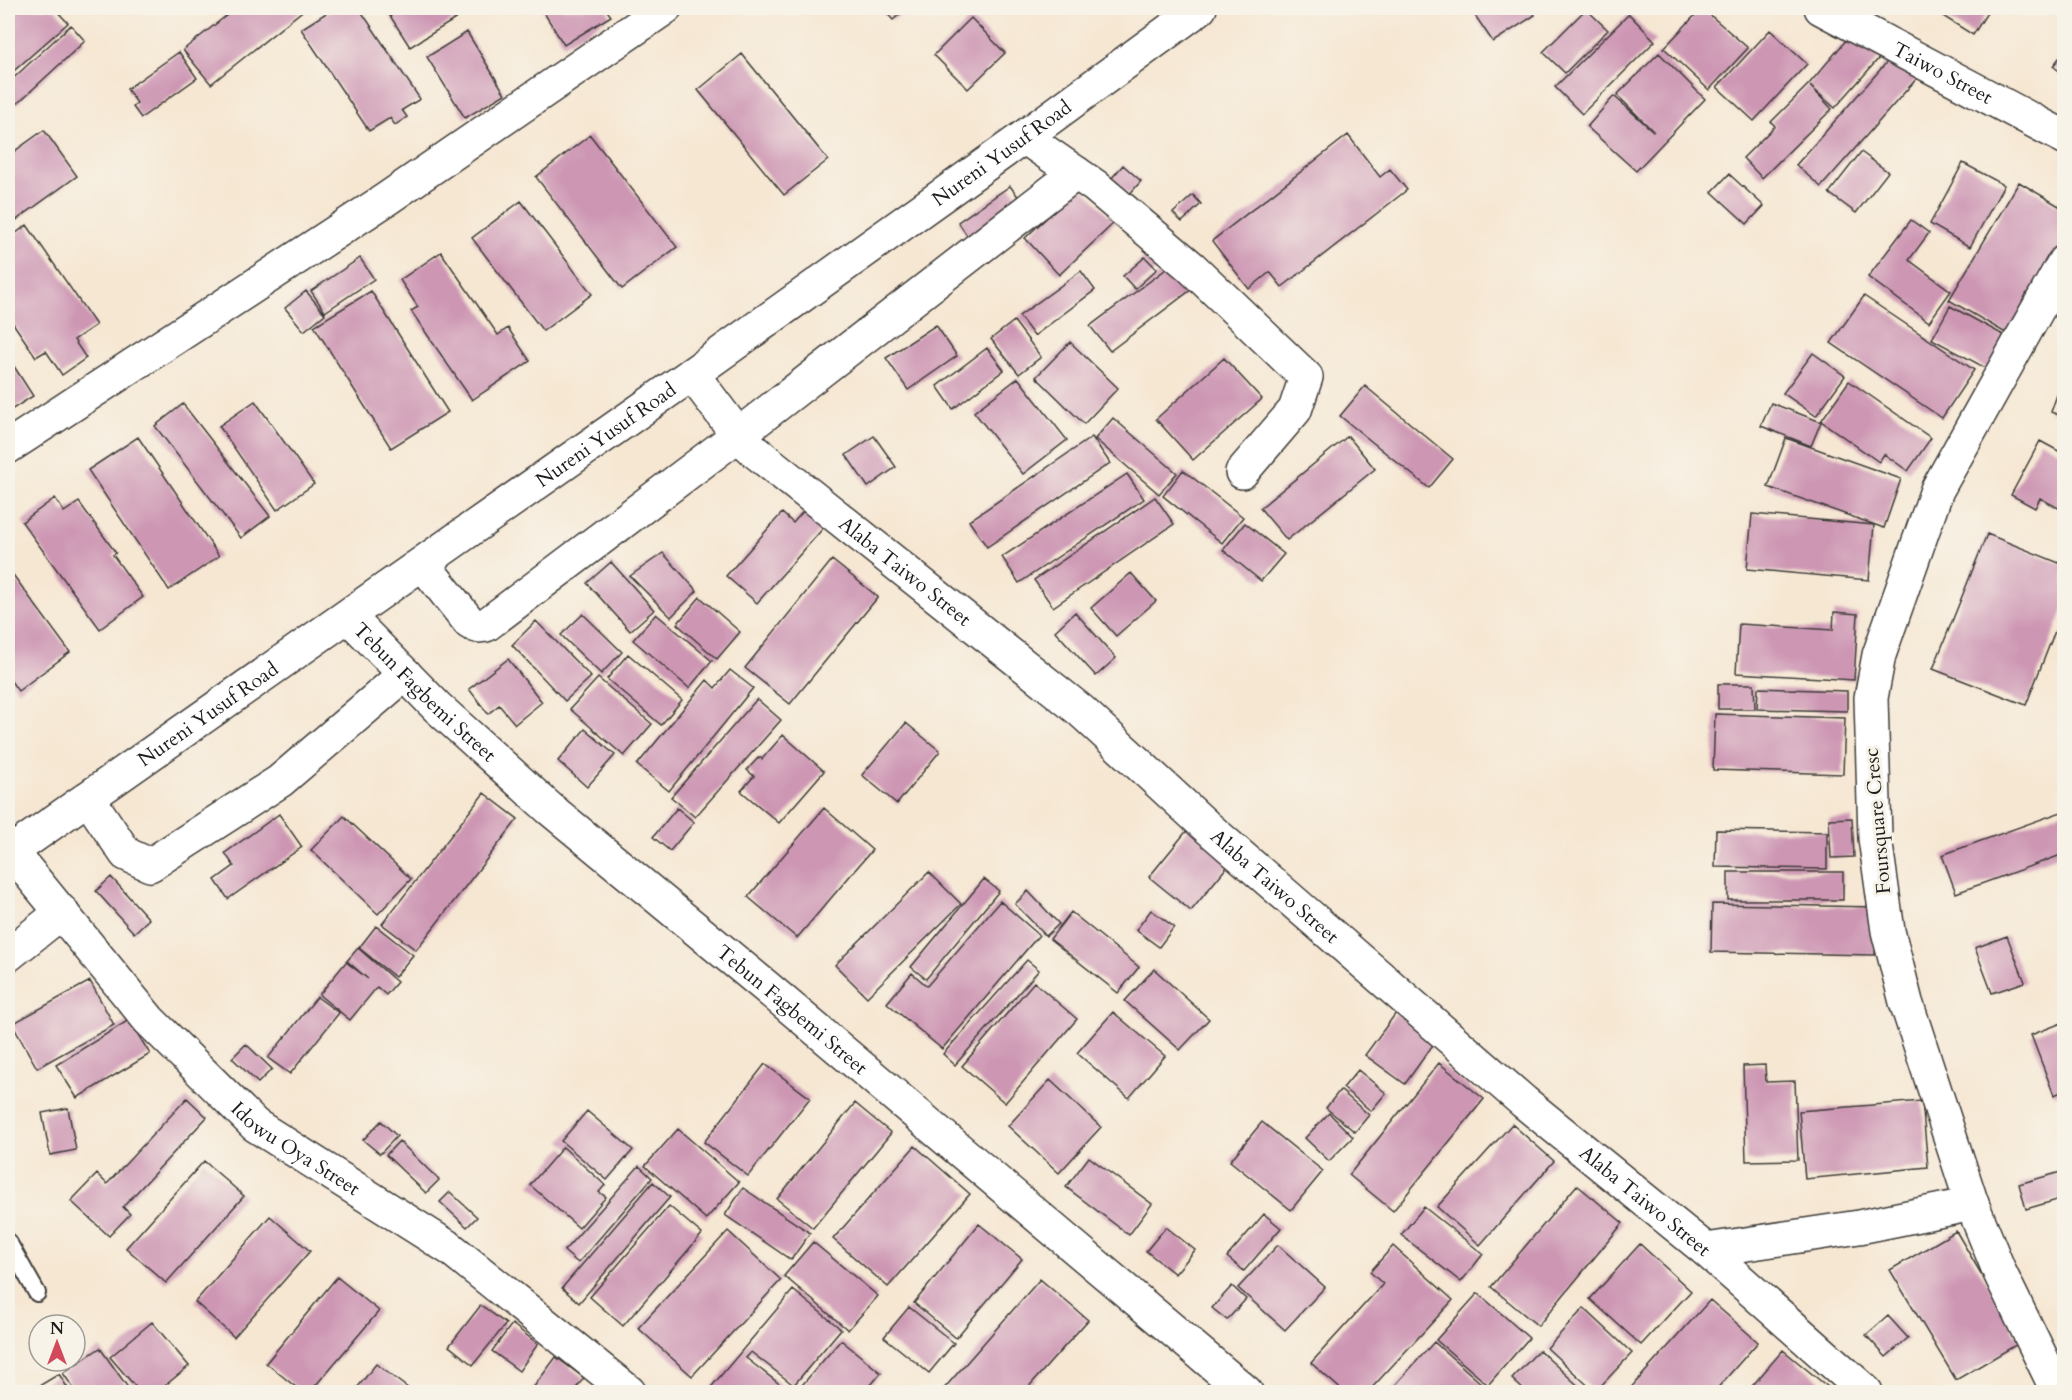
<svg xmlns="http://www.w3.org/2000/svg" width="2072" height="1400" viewBox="0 0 2072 1400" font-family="Cardo,serif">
  <rect width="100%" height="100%" fill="#f7f3e8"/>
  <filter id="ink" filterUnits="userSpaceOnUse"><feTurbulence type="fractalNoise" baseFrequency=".0167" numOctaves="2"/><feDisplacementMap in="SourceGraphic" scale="12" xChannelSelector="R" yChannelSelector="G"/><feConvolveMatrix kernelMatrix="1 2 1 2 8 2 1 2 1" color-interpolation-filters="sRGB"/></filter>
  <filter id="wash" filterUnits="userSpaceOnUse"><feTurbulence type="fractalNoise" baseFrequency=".008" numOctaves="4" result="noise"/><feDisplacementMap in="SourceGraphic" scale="24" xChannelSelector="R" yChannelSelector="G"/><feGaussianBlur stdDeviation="1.35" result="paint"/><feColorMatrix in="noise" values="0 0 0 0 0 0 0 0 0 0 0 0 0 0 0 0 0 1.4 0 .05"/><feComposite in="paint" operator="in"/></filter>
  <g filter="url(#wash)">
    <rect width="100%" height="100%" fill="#f6e7d3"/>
    <g id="blocks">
      <path fill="#cd97b4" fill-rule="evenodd" d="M8 8H54L68 23 8 76Z
        M236 8H306L211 84 183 50Z
        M334 8H359L420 99 402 110 407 117 395 125 390 118 369 131 301 29Z
        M385 8H451L457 18 410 47Z
        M541 8H605L611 16 564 45Z
        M882 8H905L906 9 893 20Z
        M1470 8H1531L1535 15 1493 42Z
        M1702 8 1748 48 1709 90 1664 48Z
        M1930 8H1990L1973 35Z
        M1586 9 1608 30 1565 73 1543 52Z
        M1629 14 1655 41 1582 114 1555 87Z
        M971 18 1005 53 968 89 934 55Z
        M71 25 85 41 8 112V83Z
        M1770 30 1807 64 1754 121 1717 87Z
        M467 32 505 94 465 118 427 57Z
        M1853 32 1880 57 1835 108 1810 86 1832 109 1762 178 1743 158 1775 126 1771 122 1809 84Z
        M179 52 197 78 141 118 133 107 137 103 127 89Z
        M2064 52V75L2053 66Z
        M1659 53 1705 99 1636 171 1587 127 1614 96 1654 132 1617 95Z
        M742 54 828 160 784 195 698 90Z
        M1894 54 1919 76 1821 187 1796 165Z
        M44 130 77 176 8 226V156Z
        M590 135 677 247 622 289 536 177Z
        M1348 135 1380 177 1390 169 1407 190 1282 287 1270 272 1249 289 1212 241Z
        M1861 152 1888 172 1856 213 1829 193Z
        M1963 163 2004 185 1970 247 1930 224Z
        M1123 165 1141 181 1129 195 1111 179Z
        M1729 174 1764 206 1747 224 1712 192Z
        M2019 182 2064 209V243L2009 335 1949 300Z
        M1010 186 1023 203 970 240 958 222Z
        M1081 186 1115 222 1059 275 1025 238Z
        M1193 195 1201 204 1182 222 1173 213Z
        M521 201 592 294 543 331 472 238Z
        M1911 220 1929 233 1909 260 1951 291 1929 322 1868 277Z
        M27 225 96 325 74 340 86 358 62 375 46 351 36 357 8 316V239Z
        M441 252 498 335 508 328 530 361 472 400 411 311 418 307 400 280Z
        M1145 257 1157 269 1135 289 1123 276Z
        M360 258 374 279 325 312 311 291Z
        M1177 261 1196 286 1110 351 1090 326Z
        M1081 271 1095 290 1034 336 1019 316Z
        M306 291 325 314 304 331 285 308Z
        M371 291 448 412 391 448 314 326Z
        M1864 296 1974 370 1942 418 1831 343Z
        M1950 306 2009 338 1991 371 1932 339Z
        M1014 321 1041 357 1019 374 991 339Z
        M936 325 957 356 908 390 886 358Z
        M1070 342 1118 388 1084 424 1036 377Z
        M987 348 1004 370 953 409 937 386Z
        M1813 353 1845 376 1816 416 1783 393Z
        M8 357 33 396 8 412Z
        M1224 358 1262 399 1193 460 1156 419Z
        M2064 375V417L2051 412Z
        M1018 378 1067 440 1023 474 974 412Z
        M1849 381 1931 438 1908 471 1884 454 1879 462 1821 421Z
        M1365 386 1453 459 1429 488 1340 416Z
        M255 401 314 484 277 510 219 426Z
        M1771 403 1821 422 1811 446 1761 426Z
        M183 404 270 516 241 538 155 426Z
        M1113 418 1177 473 1159 494 1095 439Z
        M874 436 896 467 868 487 846 455Z
        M1348 436 1375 469 1287 540 1260 508Z
        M138 437 219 556 169 590 88 470Z
        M1092 437 1110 463 987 547 969 521Z
        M1786 438 1901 479 1884 528 1768 487Z
        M2040 441 2064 454V511L2040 498 2035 508 2011 495Z
        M1183 470 1243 517 1222 543 1163 496Z
        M1127 474 1144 499 1019 583 1002 557Z
        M1155 497 1174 524 1053 607 1034 580Z
        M55 498 64 512 79 502 116 553 113 555 143 597 100 629 22 522Z
        M806 508 826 525 757 603 726 576 782 513 793 523Z
        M1752 514 1874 525 1869 580 1747 569Z
        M1245 523 1284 554 1261 581 1223 550Z
        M1987 534 2064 565V608L2026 705 1933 669Z
        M663 553 697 591 671 617 630 576Z
        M832 560 878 597 790 704 745 668Z
        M611 562 654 610 630 631 587 583Z
        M8 568 70 652 18 691 8 677Z
        M1131 573 1156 601 1116 636 1091 608Z
        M700 597 740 632 717 659 677 624Z
        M1075 612 1116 658 1096 676 1055 631Z
        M1834 612 1858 614 1854 680 1736 673 1739 624 1833 630Z
        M583 614 622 652 601 674 561 635Z
        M656 614 712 661 689 688 633 640Z
        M536 621 591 677 565 701 512 645Z
        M628 654 682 700 661 725 607 679Z
        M508 659 542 702 515 724 499 705 488 714 469 689Z
        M730 670 753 688 669 791 637 765 707 680 715 688Z
        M598 678 652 724 624 756 570 709Z
        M1718 684H1754L1755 709H1718Z
        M1758 688 1847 691V711L1757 709Z
        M757 699 781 720 695 817 671 797Z
        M1715 714 1845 718 1843 774 1713 770Z
        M906 723 940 751 897 804 862 775Z
        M585 729 615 755 587 787 558 761Z
        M783 735 824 771 779 823 741 791 754 776 747 770 759 757 762 759Z
        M484 793 518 819 416 950 382 924Z
        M677 808 694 822 670 851 653 837Z
        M824 808 872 850 797 938 748 897Z
        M2064 811V854L1956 893 1942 855Z
        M279 814 302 847 228 899 215 880 234 866 225 853Z
        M344 816 411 879 378 914 311 850Z
        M1852 818 1854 857 1831 858 1829 819Z
        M1193 823 1235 857 1191 911 1149 877Z
        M1716 830 1827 832V869L1715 867Z
        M929 872 961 904 867 997 835 965Z
        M1728 872H1843V900H1728Z
        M111 877 149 919 134 933 96 891Z
        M984 879 999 891 926 979 911 967Z
        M1028 891 1059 924 1046 936 1015 904Z
        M1000 901 1039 935 942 1049 887 1003 912 973 927 986Z
        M1712 904 1876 907 1875 955 1711 952Z
        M1151 910 1174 927 1159 947 1136 930Z
        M1071 912 1139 967 1118 993 1050 939Z
        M376 926 413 955 395 977 359 948Z
        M2007 936 2025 982 1992 993 1975 948Z
        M358 948 397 982 386 995 377 987 350 1020 319 995 346 962 368 979 347 961Z
        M1027 960 1039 970 955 1065 943 1054Z
        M1154 969 1209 1019 1180 1050 1125 1001Z
        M90 981 114 1025 37 1068 12 1024Z
        M1034 982 1077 1019 1005 1103 962 1066Z
        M317 997 339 1013 290 1074 268 1058Z
        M1113 1012 1165 1056 1129 1098 1077 1053Z
        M1396 1013 1435 1042 1405 1084 1365 1055Z
        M129 1020 150 1054 77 1098 56 1065Z
        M2064 1022V1091L2054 1095 2031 1035Z
        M246 1044 272 1069 258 1083 232 1058Z
        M1439 1063 1484 1099 1393 1211 1349 1175Z
        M765 1064 810 1098 748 1176 704 1142Z
        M1765 1065 1766 1082 1795 1081 1798 1160 1746 1161 1743 1066Z
        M1358 1070 1386 1093 1371 1111 1343 1088Z
        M1050 1080 1101 1127 1059 1173 1008 1126Z
        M1340 1090 1369 1115 1355 1132 1326 1108Z
        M187 1098 207 1117 123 1207 130 1214 109 1236 71 1201 97 1174 107 1184Z
        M1922 1101 1928 1167 1805 1179 1799 1111Z
        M855 1103 891 1133 813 1228 777 1199Z
        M68 1108 76 1150 50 1155 42 1113Z
        M587 1111 633 1150 607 1180 561 1141Z
        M1329 1113 1353 1137 1329 1161 1305 1138Z
        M381 1121 397 1136 380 1154 363 1140Z
        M1262 1122 1323 1171 1291 1210 1230 1161Z
        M1512 1124 1554 1161 1480 1245 1437 1207Z
        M678 1129 739 1182 706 1219 645 1166Z
        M399 1141 439 1180 426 1193 386 1155Z
        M915 1146 970 1194 888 1287 833 1239Z
        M563 1147 605 1185 599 1192 606 1197 579 1228 530 1185Z
        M1089 1157 1152 1204 1129 1235 1066 1187Z
        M204 1161 244 1196 166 1283 126 1248Z
        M639 1166 652 1178 578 1263 564 1251Z
        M2064 1171V1198L2026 1209 2019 1184Z
        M653 1182 670 1197 579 1303 562 1288Z
        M1577 1185 1623 1223 1538 1326 1491 1287Z
        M743 1188 810 1233 791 1260 725 1215Z
        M450 1192 477 1217 467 1227 440 1202Z
        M669 1206 702 1234 623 1326 590 1297Z
        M1424 1207 1483 1254 1461 1282 1401 1235Z
        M1264 1214 1281 1228 1244 1271 1227 1257Z
        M270 1216 310 1251 234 1337 195 1302Z
        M979 1224 1022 1259 956 1338 914 1303Z
        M1166 1227 1195 1250 1175 1274 1146 1251Z
        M728 1231 781 1280 692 1376 638 1328Z
        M1956 1231 2021 1342 1956 1380 1890 1270Z
        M813 1242 878 1296 848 1330 784 1276Z
        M1640 1244 1691 1291 1641 1345 1590 1299Z
        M1278 1245 1325 1287 1285 1330 1238 1288Z
        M1393 1246 1453 1300 1368 1392H1344L1311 1363 1383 1284 1370 1272Z
        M337 1277 379 1311 310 1392H302L266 1363Z
        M1040 1279 1088 1320 1024 1392H941Z
        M1232 1286 1246 1299 1227 1320 1212 1308Z
        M793 1290 841 1329 788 1392H707ZM751 1352 791 1383 786 1389 746 1358Z
        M1478 1293 1529 1338 1488 1385 1436 1340Z
        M1710 1300 1758 1342 1714 1392H1627Z
        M481 1305 506 1324 473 1365 449 1346Z
        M909 1307 954 1343 929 1373 884 1337Z
        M1584 1308 1632 1353 1595 1392 1547 1348Z
        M1888 1316 1908 1338 1886 1357 1866 1335Z
        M152 1322 189 1366 157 1392H140L110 1357Z
        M512 1324 538 1344 519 1371 492 1351Z
        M841 1340 881 1373 865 1392H796Z
        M1434 1342 1490 1391 1488 1392H1389Z
        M100 1348 129 1389 124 1392H76L63 1373Z
        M1539 1350 1585 1392H1526L1512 1379Z
        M1783 1350 1834 1392H1747Z
        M556 1357 584 1378 573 1392H530Z
        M376 1364 413 1392H354Z
        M59 1374 70 1392H29Z"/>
    </g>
  </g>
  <g filter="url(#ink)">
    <use href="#blocks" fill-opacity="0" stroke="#3d3a37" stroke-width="1.5"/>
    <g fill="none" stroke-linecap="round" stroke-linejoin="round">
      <g stroke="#3d3a37" stroke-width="20">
        <path id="lane" d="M8 1242 37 1293"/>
      </g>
      <g stroke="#3d3a37" stroke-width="36">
        <g id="street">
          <path id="s1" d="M1821 8 2064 137"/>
          <path d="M1024 137 1095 186 1191 267 1306 377 1295 410 1242 472"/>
          <path id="s2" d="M692 374 738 435 757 453 1080 710 1206 826 1524 1102 1706 1250 1866 1392"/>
          <path d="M8 447 385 200 665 8"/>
          <path d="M423 564 470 623 477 626 486 625 738 435 1076 173"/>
          <path id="s3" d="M348 616 437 707 549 808 765 986 1246 1392"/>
          <path d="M88 798 126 854 150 865 280 781 405 674"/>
          <path id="s4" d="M11 851 149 1020 255 1125 451 1249 629 1392"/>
          <path d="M8 955 62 912"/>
          <path d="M1706 1250 1859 1227 1972 1204"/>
          <path d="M2058 1392 2000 1273 1972 1204 1906 1002 1888 931 1875 838 1871 698 1879 655 1937 490 2064 262"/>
        </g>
      </g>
      <g stroke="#3d3a37" stroke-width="36">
        <g id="secondary">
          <path id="s5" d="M8 854 692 374 1024 137 1200 8"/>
        </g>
      </g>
      <use href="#lane" stroke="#fff" stroke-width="16"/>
      <use href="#street" stroke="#fff" stroke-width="33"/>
      <use href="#secondary" stroke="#fff" stroke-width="33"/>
    </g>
  </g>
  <g text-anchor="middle" stroke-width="6" stroke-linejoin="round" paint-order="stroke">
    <g font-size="20" fill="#1c1c1c" stroke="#f7f3e8">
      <text dy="7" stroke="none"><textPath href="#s1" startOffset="138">Taiwo Street</textPath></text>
      <text dy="7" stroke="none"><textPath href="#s5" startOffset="1216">Nureni Yusuf Road</textPath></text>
      <text dy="7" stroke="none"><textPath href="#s5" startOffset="730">Nureni Yusuf Road</textPath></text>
      <text dy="7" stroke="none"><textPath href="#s2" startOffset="292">Alaba Taiwo Street</textPath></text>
      <text dy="7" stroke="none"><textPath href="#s3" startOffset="108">Tebun Fagbemi Street</textPath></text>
      <text dy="7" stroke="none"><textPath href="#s5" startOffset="244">Nureni Yusuf Road</textPath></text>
      <text transform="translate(1877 821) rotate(-95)" y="7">Foursquare Cresc</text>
      <text dy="7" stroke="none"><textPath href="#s2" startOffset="778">Alaba Taiwo Street</textPath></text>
      <text dy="7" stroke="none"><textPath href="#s3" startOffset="594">Tebun Fagbemi Street</textPath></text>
      <text dy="7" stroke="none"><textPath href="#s4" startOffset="414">Idowu Oya Street</textPath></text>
      <text dy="7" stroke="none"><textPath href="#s2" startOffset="1264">Alaba Taiwo Street</textPath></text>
    </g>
  </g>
  <rect width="2072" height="1400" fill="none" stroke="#f7f3e8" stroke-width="30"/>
  <g transform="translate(57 1343)"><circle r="28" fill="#f7f3e8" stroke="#9f9d96" stroke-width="1.5"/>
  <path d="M0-4.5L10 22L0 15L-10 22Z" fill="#d1495b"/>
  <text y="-9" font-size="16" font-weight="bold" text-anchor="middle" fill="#1c1c1c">N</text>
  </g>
</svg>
